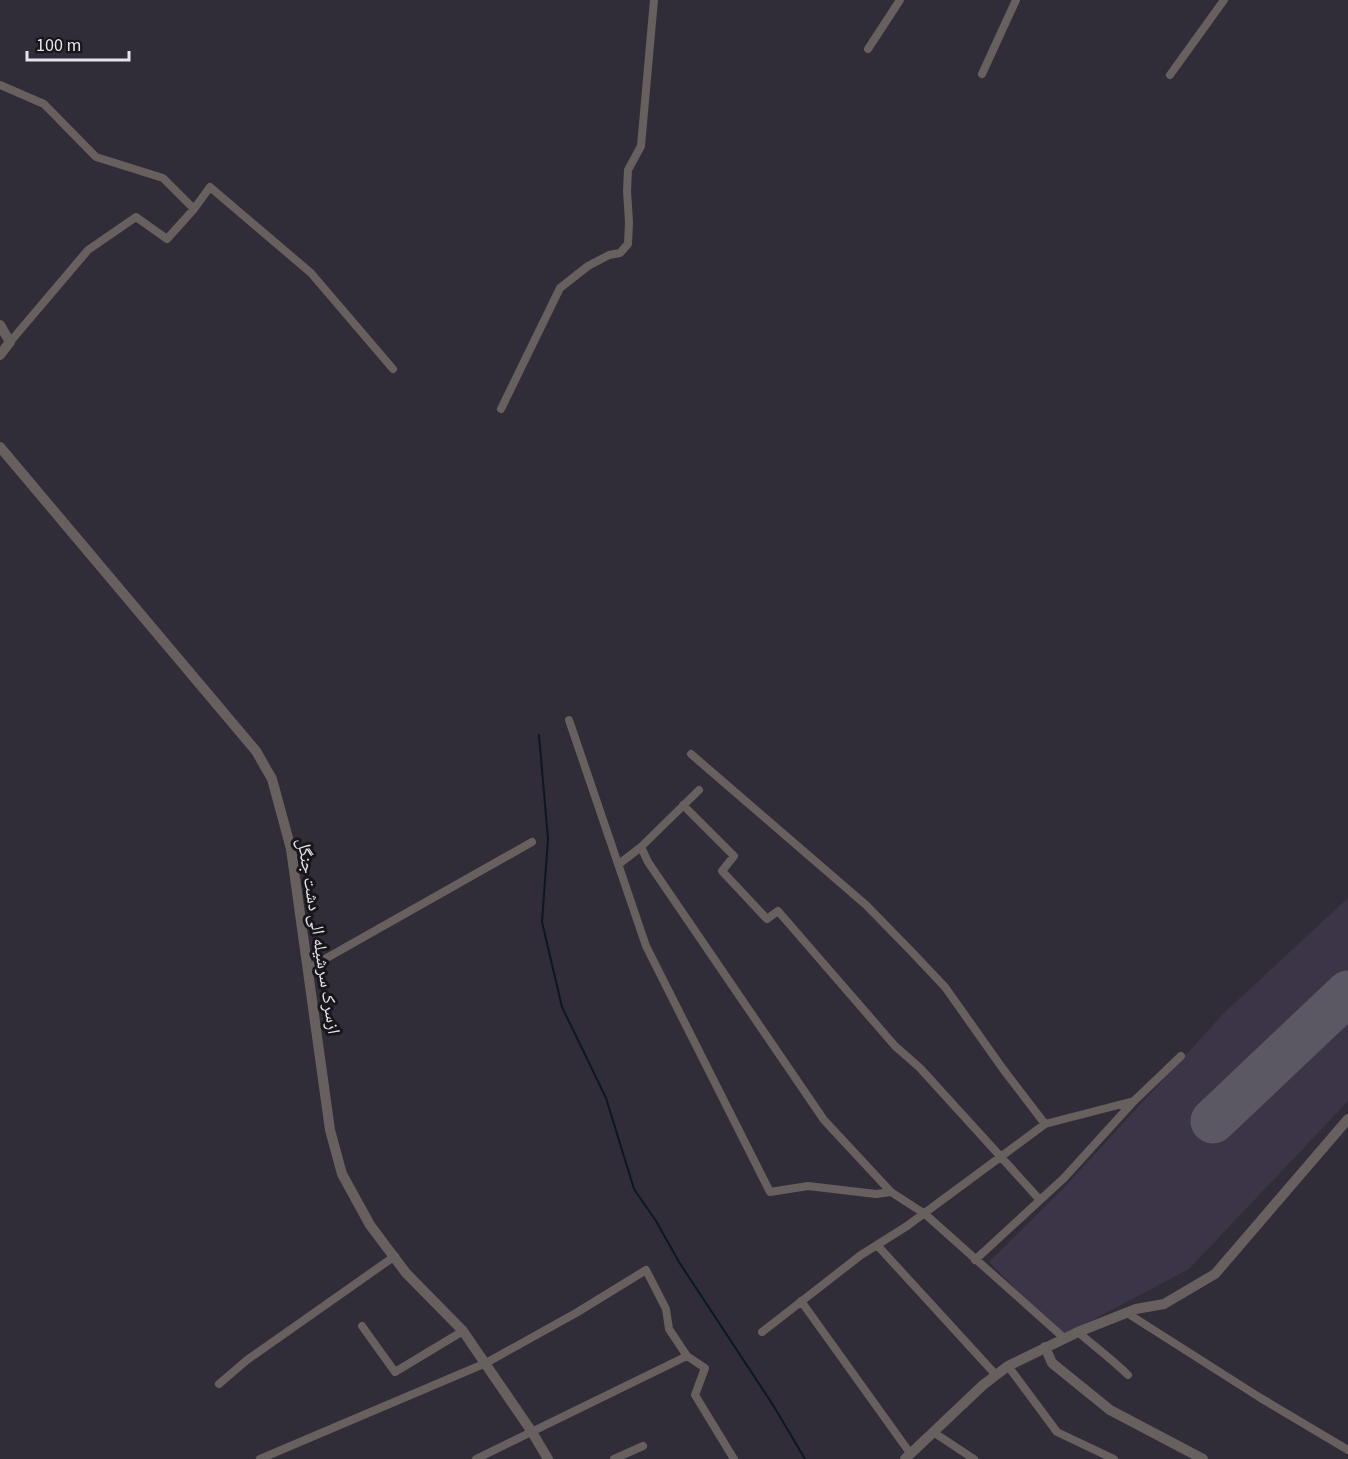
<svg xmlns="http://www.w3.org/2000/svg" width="1348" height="1459" viewBox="0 0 1348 1459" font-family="'Source Sans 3','Noto Naskh Arabic',sans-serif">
  <rect width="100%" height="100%" fill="#312d38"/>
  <path fill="#3b3547" d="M1348 898V1101L1189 1269 1062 1336 989 1262 1063 1189 1225 1012Z"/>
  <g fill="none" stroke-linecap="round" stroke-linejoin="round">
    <path stroke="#0a1920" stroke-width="2" d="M539 735 548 839 542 922 562 1007 606 1098 634 1189 656 1221 679 1262 773 1405 805 1459"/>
    <path stroke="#5c5863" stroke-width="45" d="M1213 1121 1348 993"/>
    <path stroke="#67605e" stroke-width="8" d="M868 49 900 0
      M982 74 1016 0
      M1170 75 1224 0
      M0 85 44 104 96 157 163 178 194 209 210 187 311 273 393 369
      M10 342 88 250 136 217 167 239 194 209
      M501 409 560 288 588 266 609 255 620 253 628 244 629 222 627 191 628 170 641 146 654 0
      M569 720 646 946 770 1192 808 1186 876 1194 891 1192
      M691 754 866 905 910 950 945 987 1003 1069 1045 1124
      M683 805 734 856 722 871 767 919 778 911 895 1046 920 1068 1040 1200
      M641 847 648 862 824 1120 891 1192 925 1214 1064 1338
      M619 864 641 847 699 790
      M309 968 532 842
      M877 1245 996 1375
      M975 1260 1064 1178 1134 1101 1181 1056
      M801 1301 910 1453
      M1127 1313 1259 1397 1348 1450
      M362 1326 395 1372 463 1331
      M762 1332 861 1255 907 1226 1045 1124 1134 1101
      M1078 1332C1095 1347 1112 1359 1128 1375
      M1008 1366 1057 1432 1114 1459
      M219 1384 247 1360 395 1256
      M933 1432 974 1459
      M260 1459 486 1363 576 1313 646 1270 666 1309 669 1329 687 1356 705 1368 695 1395 734 1459
      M476 1459 687 1356
      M614 1459 643 1446"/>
    <path stroke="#67605e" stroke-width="10" d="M0 325 10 342 0 355
      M0 447 256 751 272 779 291 849 330 1130 342 1174 370 1225 406 1273 463 1331 532 1432 548 1459
      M1045 1347 1052 1363 1110 1410 1203 1459
      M905 1459 983 1385 1008 1366 1078 1332 1136 1309 1164 1304 1215 1274 1348 1119"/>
  </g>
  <g text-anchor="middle" stroke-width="6" stroke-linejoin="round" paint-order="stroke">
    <g font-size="18" fill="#e7e4ec" stroke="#18161b">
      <text transform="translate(319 936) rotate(81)" y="6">ازسرک سرشیله الی دشت جنگل</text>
    </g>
  </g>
  <path d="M27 51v9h102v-9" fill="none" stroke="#e7e4ec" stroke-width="3"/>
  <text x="36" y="51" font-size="18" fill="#e7e4ec" stroke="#18161b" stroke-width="4.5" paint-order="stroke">100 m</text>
</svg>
